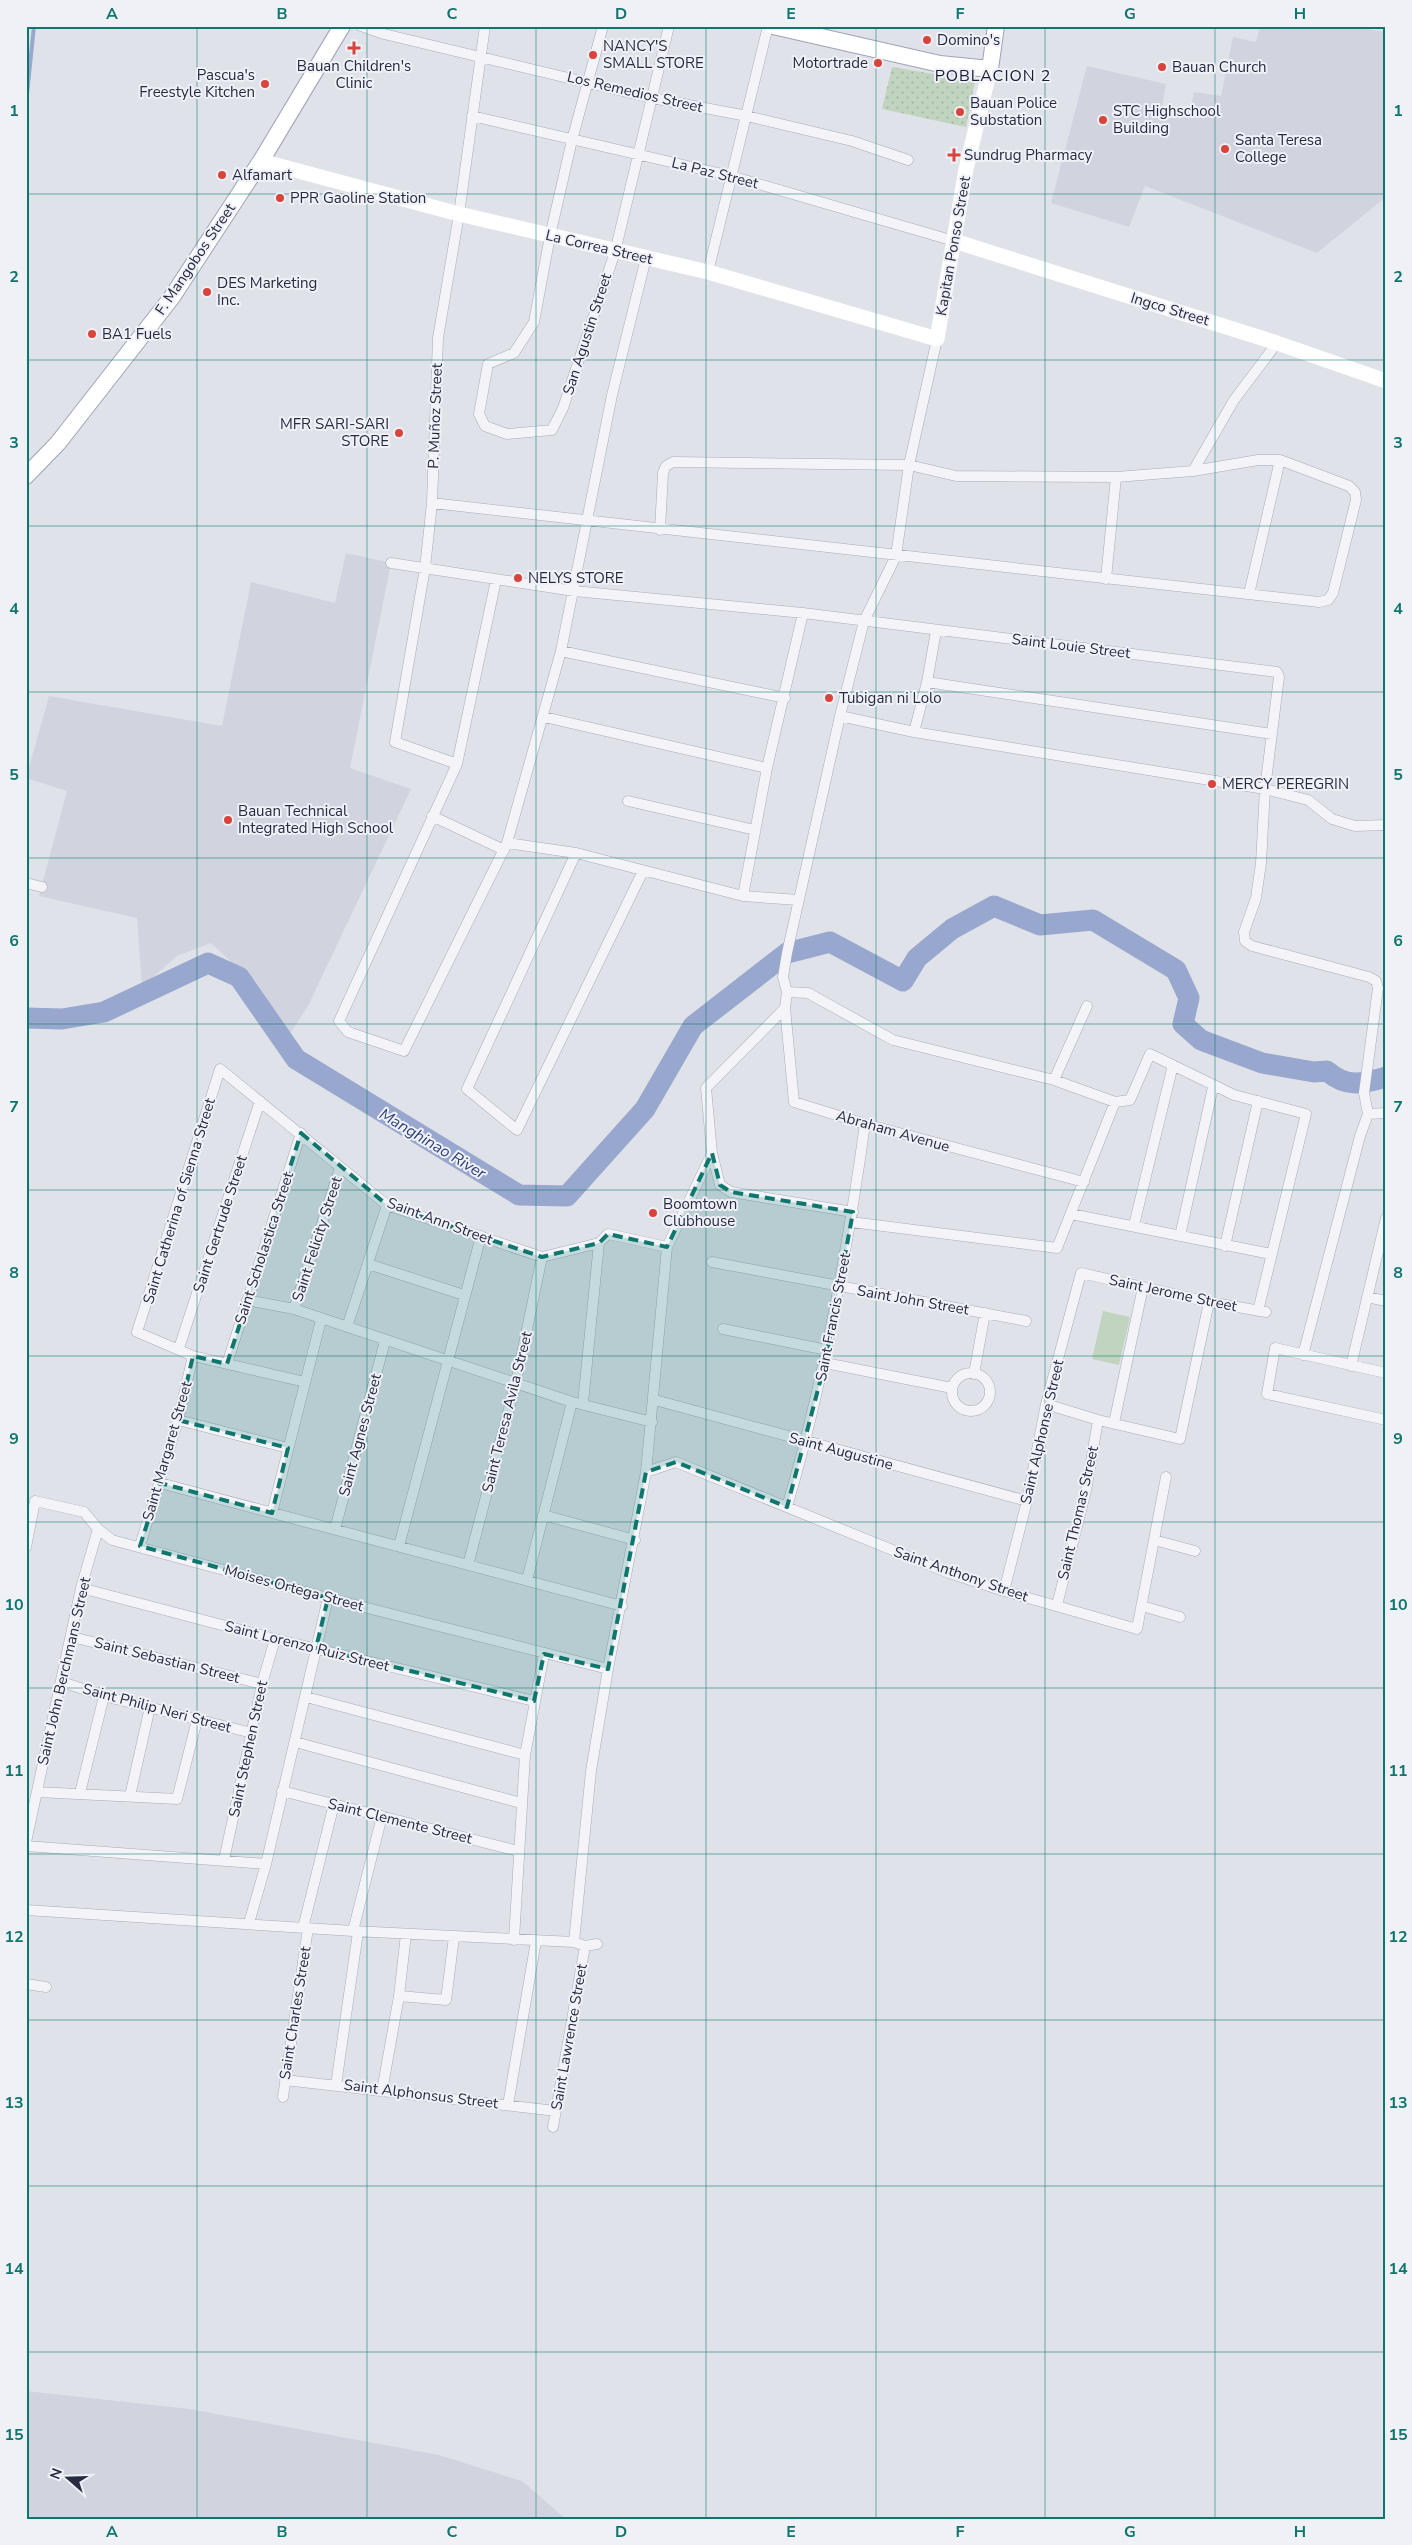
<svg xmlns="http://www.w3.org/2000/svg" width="1412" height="2545" viewBox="0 0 1412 2545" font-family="'Nunito Sans',sans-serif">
  <defs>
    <pattern id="grass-dots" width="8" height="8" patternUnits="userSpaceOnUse" patternTransform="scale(1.25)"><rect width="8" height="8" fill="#c1d4c0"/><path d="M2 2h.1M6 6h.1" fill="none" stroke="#a6b6a6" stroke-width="1.8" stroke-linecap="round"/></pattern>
  </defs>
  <rect width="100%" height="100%" fill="#e0e2ea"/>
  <path fill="#d1d4df" d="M1260 26H1349L1386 32V197L1317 253 1145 186 1129 227 1051 203 1087 66 1166 84 1162 107 1190 112 1194 92 1221 96 1233 37 1256 42Z
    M346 553 391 563 350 768 411 789 308 1006 289 1035 244 974 211 943 177 956 142 987 137 918 39 896 67 791 26 778 49 696 222 726 251 582 335 603Z
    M26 2391 190 2409 439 2455 522 2481 566 2519H26Z"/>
  <path fill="url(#grass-dots)" d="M892 67 975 81 966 127 882 109Z"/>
  <path fill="#c1d4c0" d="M1103 1311 1130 1317 1119 1365 1092 1359Z"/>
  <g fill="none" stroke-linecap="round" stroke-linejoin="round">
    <path stroke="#98a7cd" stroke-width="4" d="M26 103 34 26"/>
    <path stroke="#98a7cd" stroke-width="21" d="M26 1018 62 1019 104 1012 208 963 239 977 296 1059 519 1195 567 1196 645 1109 693 1026 787 953 830 942 903 981 917 958 952 929 994 906 1040 925 1093 920 1176 970 1189 998 1183 1024 1201 1040 1262 1063 1314 1072 1327 1071C1346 1088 1363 1084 1386 1077"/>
    <g stroke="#a8abb8" stroke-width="11">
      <path id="street" d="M361 26 384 34 652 98 747 116 852 141 908 160
        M603 26 572 140 550 236 534 322 514 353 488 364 479 414 485 426 507 434 552 430 563 408 615 252 669 26
        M472 116 731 176 954 241
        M708 272 768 26
        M1193 471 1234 400 1277 343
        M432 503 1319 602 1328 600 1333 593 1356 500 1355 492 1349 486 1280 460H1258L1193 471 1116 477 956 476 909 465 673 462 666 466 663 473 660 530
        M391 563 574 591 803 613 1277 672 1279 677 1265 789 1261 863 1256 898 1244 932 1245 941 1252 946 1369 977 1376 981 1378 988 1364 1093 1368 1114 1360 1136 1303 1355
        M1106 579 1116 477
        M496 580 457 764 339 1021 348 1032 404 1051 507 843 561 651 612 395 646 258
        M1249 594 1280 460
        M561 651 785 698
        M927 682 1272 734
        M840 716 914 732 1265 789 1308 800 1332 819 1355 826 1386 825
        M544 717 767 768
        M914 732 927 682 936 631
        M457 764 395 742 425 568 432 503 438 338 459 214 485 26
        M628 801 755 830
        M432 816 504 850
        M507 843 576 853 743 896 798 900
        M576 853 467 1089 517 1130 643 871
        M26 883 42 887
        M743 896 767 768 803 613
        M787 992 808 993 893 1040 1054 1080 1115 1102 1130 1100 1150 1054 1234 1095 1306 1114 1258 1311
        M785 1008 794 1102 865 1124 1084 1182
        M1054 1080 1087 1006
        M1368 1114 1386 1113
        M712 1153 720 1185 731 1192 853 1212
        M1071 1214 1271 1254
        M851 1222 1057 1248 1115 1102
        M1134 1225 1173 1065
        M1180 1236 1213 1087
        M1225 1246 1258 1101
        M712 1262 1026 1321
        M368 1264 464 1295
        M1367 1297 1386 1301
        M247 1300 294 1309 572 1402 652 1422
        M294 1309 340 1168
        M347 1327 387 1205
        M723 1329 827 1350
        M179 1348 260 1101
        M825 1363 952 1388
        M227 1364 301 1133
        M1351 1366 1386 1218
        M1386 1373 1275 1348 1267 1394 1386 1420
        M952 1392a19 19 0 1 1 38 0a19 19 0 1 1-38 0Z
        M974 1374 985 1313
        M305 1382 193 1356 137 1332 220 1069 387 1205 542 1257 599 1243 608 1234 667 1247
        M655 1400 1027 1501
        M583 1403 599 1243
        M1046 1404 1098 1420 1180 1439 1209 1302
        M178 1420 288 1448
        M1114 1423 1143 1287
        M646 1472 676 1462 949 1573 1004 1591 1137 1629 1166 1477
        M160 1483 622 1606
        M787 1507C824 1381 847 1254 865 1124
        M272 1513 321 1320
        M543 1515 635 1540
        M335 1529 385 1341
        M1154 1540 1195 1551
        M140 1546 178 1420 193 1356
        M399 1546 481 1236
        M26 1547 35 1501 84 1512 98 1529 112 1540 328 1598 608 1669
        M468 1565 516 1382 542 1257
        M527 1580 572 1402
        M81 1588 275 1639 534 1701
        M1004 1591 1027 1501 1046 1404 1081 1273 1209 1302 1266 1312
        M1057 1605 1086 1491 1098 1420
        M1142 1606 1180 1617
        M72 1637 262 1684
        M62 1682 104 1696 252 1733
        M306 1697 525 1755
        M295 1742 521 1803
        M282 1791 518 1851
        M37 1792 177 1799 197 1720
        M80 1793 104 1696
        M130 1796 150 1707
        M26 1842 81 1588 98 1529
        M26 1846 266 1864
        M224 1860 262 1684 275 1639
        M26 1910 353 1931 574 1942 585 1946 597 1944
        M249 1923 266 1864 328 1598
        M303 1928 334 1804
        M353 1931 382 1816
        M514 1940 525 1755 544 1654
        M574 1942 591 1771 608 1669 646 1472 667 1247 712 1153 706 1088 785 1008 787 992 783 977 787 953 840 716 864 621 896 556 909 465 937 339
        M26 1984 46 1987
        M399 1996 446 2000 454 1937
        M285 2080 556 2111
        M336 2085 358 1932
        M382 2091 399 1996 406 1934
        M283 2097 308 1928
        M508 2105 536 1941
        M553 2127 585 1946"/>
    </g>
    <g stroke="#9ea3b6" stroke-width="18">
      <path id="primary" d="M773 26 940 64 990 69 996 26
        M26 476 58 443 172 297 261 161 342 26"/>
    </g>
    <use href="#street" stroke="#f3f3f8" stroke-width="10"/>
    <path stroke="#fff" stroke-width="15" d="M261 161 459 214 708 272 937 339 966 169 990 69
      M954 241 1277 343 1386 381"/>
    <use href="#primary" stroke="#fff" stroke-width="16"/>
  </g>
  <path fill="#0f766e" fill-opacity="0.2" stroke="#0f766e" stroke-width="4" stroke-dasharray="10 6" stroke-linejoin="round" d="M301 1133 387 1205 542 1257 599 1243 608 1234 667 1247 712 1153 720 1185 731 1192 853 1212 825 1363 787 1507 676 1462 646 1472 608 1669 544 1654 534 1701 316 1648 328 1598 140 1546 160 1483 272 1513 288 1448 178 1420 193 1356 227 1364Z"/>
  <path fill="none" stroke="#0f766e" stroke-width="1" stroke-opacity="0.55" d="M197 26V2519M367 26V2519M536 26V2519M706 26V2519M876 26V2519M1045 26V2519M1215 26V2519M26 194H1386M26 360H1386M26 526H1386M26 692H1386M26 858H1386M26 1024H1386M26 1190H1386M26 1356H1386M26 1522H1386M26 1688H1386M26 1854H1386M26 2020H1386M26 2186H1386M26 2352H1386"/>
  <g fill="#d8433b" stroke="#eff1f7" stroke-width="2">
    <circle cx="927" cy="40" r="5"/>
    <path d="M351.5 40.5h5v5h5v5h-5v5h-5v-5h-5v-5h5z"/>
    <circle cx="593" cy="55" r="5"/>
    <circle cx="878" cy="63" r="5"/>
    <circle cx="1162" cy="67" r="5"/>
    <circle cx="265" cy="84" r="5"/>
    <circle cx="960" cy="112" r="5"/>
    <circle cx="1103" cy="120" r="5"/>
    <circle cx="1225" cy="149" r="5"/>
    <path d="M951.5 147.5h5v5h5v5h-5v5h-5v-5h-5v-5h5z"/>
    <circle cx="222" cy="175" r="5"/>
    <circle cx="280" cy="198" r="5"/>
    <circle cx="207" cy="292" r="5"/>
    <circle cx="92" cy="334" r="5"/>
    <circle cx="399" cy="433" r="5"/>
    <circle cx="518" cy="578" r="5"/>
    <circle cx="829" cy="698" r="5"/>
    <circle cx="1212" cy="784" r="5"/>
    <circle cx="228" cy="820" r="5"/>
    <circle cx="653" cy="1213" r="5"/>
  </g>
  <g text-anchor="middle" stroke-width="4" stroke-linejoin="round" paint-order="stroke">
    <g font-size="15" fill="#272b42" stroke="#eff1f7" text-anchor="start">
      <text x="937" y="45">Domino's</text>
      <text x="603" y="51">NANCY'S<tspan x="603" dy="17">SMALL STORE</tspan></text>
      <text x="868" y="68" text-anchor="end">Motortrade</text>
      <text x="354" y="71" text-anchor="middle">Bauan Children's<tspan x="354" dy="17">Clinic</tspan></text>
      <text x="1172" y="72">Bauan Church</text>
      <text x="255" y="80" text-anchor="end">Pascua's<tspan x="255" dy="17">Freestyle Kitchen</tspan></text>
      <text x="970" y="108">Bauan Police<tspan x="970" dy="17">Substation</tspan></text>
      <text x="1113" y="116">STC Highschool<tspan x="1113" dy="17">Building</tspan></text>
      <text x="1235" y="145">Santa Teresa<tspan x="1235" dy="17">College</tspan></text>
      <text x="964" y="160">Sundrug Pharmacy</text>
      <text x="232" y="180">Alfamart</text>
      <text x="290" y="203">PPR Gaoline Station</text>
      <text x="217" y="288">DES Marketing<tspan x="217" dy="17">Inc.</tspan></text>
      <text x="102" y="339">BA1 Fuels</text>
      <text x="389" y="429" text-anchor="end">MFR SARI-SARI<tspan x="389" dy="17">STORE</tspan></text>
      <text x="528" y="583">NELYS STORE</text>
      <text x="839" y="703">Tubigan ni Lolo</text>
      <text x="1222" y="789">MERCY PEREGRIN</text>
      <text x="238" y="816">Bauan Technical<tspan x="238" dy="17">Integrated High School</tspan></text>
      <text x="663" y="1209">Boomtown<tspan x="663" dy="17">Clubhouse</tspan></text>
    </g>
    <g font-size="15" fill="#272b42" stroke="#eff1f7">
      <text transform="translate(635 92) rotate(13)" y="5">Los Remedios Street</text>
      <text transform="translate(715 173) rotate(14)" y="5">La Paz Street</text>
      <text transform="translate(953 246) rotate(-80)" y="5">Kapitan Ponso Street</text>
      <text transform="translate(599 247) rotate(13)" y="5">La Correa Street</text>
      <text transform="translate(195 259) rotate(-56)" y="5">F. Mangobos Street</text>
      <text transform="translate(1170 309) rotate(17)" y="5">Ingco Street</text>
      <text transform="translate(587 334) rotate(-72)" y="5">San Agustin Street</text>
      <text transform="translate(435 416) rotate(-88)" y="5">P. Muñoz Street</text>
      <text transform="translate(1071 646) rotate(7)" y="5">Saint Louie Street</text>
      <text transform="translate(893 1131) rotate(16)" y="5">Abraham Avenue</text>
      <text transform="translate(179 1201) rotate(-73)" y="5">Saint Catherina of Sienna Street</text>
      <text transform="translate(440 1221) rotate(20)" y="5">Saint Ann Street</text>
      <text transform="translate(220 1224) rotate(-72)" y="5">Saint Gertrude Street</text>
      <text transform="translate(317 1239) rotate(-72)" y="5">Saint Felicity Street</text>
      <text transform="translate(264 1248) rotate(-72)" y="5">Saint Scholastica Street</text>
      <text transform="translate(1173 1293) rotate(12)" y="5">Saint Jerome Street</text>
      <text transform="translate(913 1300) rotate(10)" y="5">Saint John Street</text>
      <text transform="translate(833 1317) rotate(-79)" y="5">Saint Francis Street</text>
      <text transform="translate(507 1412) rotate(-76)" y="5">Saint Teresa Avila Street</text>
      <text transform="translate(1042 1432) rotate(-77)" y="5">Saint Alphonse Street</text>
      <text transform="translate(360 1435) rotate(-75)" y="5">Saint Agnes Street</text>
      <text transform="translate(167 1451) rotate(-74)" y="5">Saint Margaret Street</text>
      <text transform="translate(841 1451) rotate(15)" y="5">Saint Augustine</text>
      <text transform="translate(1078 1513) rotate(-77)" y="5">Saint Thomas Street</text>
      <text transform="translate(961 1574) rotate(19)" y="5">Saint Anthony Street</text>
      <text transform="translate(294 1588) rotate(15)" y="5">Moises Ortega Street</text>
      <text transform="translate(307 1646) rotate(14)" y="5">Saint Lorenzo Ruiz Street</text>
      <text transform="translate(167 1660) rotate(14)" y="5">Saint Sebastian Street</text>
      <text transform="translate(64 1671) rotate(-77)" y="5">Saint John Berchmans Street</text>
      <text transform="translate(157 1708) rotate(15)" y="5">Saint Philip Neri Street</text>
      <text transform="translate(248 1749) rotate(-78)" y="5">Saint Stephen Street</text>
      <text transform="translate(400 1821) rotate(14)" y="5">Saint Clemente Street</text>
      <text transform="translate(295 2013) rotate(-81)" y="5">Saint Charles Street</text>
      <text transform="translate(569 2037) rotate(-80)" y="5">Saint Lawrence Street</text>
      <text transform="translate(421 2094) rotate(7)" y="5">Saint Alphonsus Street</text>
    </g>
    <g font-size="16" letter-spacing="1" fill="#191d33" stroke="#eff1f7">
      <text x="993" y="81">POBLACION 2</text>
    </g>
    <g font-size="16" font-style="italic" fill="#2e407a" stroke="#eff1f7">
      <text transform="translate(433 1143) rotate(31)" y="6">Manghinao River</text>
    </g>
  </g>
  <rect width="1412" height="2545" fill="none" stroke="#eff1f7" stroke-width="55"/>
  <g transform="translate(68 2478) rotate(290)" stroke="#eff1f7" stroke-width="4" paint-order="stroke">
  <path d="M0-4L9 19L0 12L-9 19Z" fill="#272b42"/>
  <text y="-8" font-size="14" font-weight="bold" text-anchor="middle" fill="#272b42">N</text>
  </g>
  <rect x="28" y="28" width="1356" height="2490" fill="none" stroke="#0f766e" stroke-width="2"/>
  <g font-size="16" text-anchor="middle" font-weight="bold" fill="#0f766e">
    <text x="112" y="19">A</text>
    <text x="282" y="19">B</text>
    <text x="452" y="19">C</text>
    <text x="621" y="19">D</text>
    <text x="791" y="19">E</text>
    <text x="960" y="19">F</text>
    <text x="1130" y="19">G</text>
    <text x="1300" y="19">H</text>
    <text x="14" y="116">1</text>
    <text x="1398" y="116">1</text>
    <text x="14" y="282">2</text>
    <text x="1398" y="282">2</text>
    <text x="14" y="448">3</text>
    <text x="1398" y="448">3</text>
    <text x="14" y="614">4</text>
    <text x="1398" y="614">4</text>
    <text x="14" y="780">5</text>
    <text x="1398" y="780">5</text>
    <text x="14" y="946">6</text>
    <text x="1398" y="946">6</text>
    <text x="14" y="1112">7</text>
    <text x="1398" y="1112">7</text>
    <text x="14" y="1278">8</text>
    <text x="1398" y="1278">8</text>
    <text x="14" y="1444">9</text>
    <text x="1398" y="1444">9</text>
    <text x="14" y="1610">10</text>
    <text x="1398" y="1610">10</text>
    <text x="14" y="1776">11</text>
    <text x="1398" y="1776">11</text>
    <text x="14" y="1942">12</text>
    <text x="1398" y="1942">12</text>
    <text x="14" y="2108">13</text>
    <text x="1398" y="2108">13</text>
    <text x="14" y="2274">14</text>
    <text x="1398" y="2274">14</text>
    <text x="14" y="2440">15</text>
    <text x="1398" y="2440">15</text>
    <text x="112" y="2537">A</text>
    <text x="282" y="2537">B</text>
    <text x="452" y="2537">C</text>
    <text x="621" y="2537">D</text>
    <text x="791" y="2537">E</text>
    <text x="960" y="2537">F</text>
    <text x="1130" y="2537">G</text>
    <text x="1300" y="2537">H</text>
  </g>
</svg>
